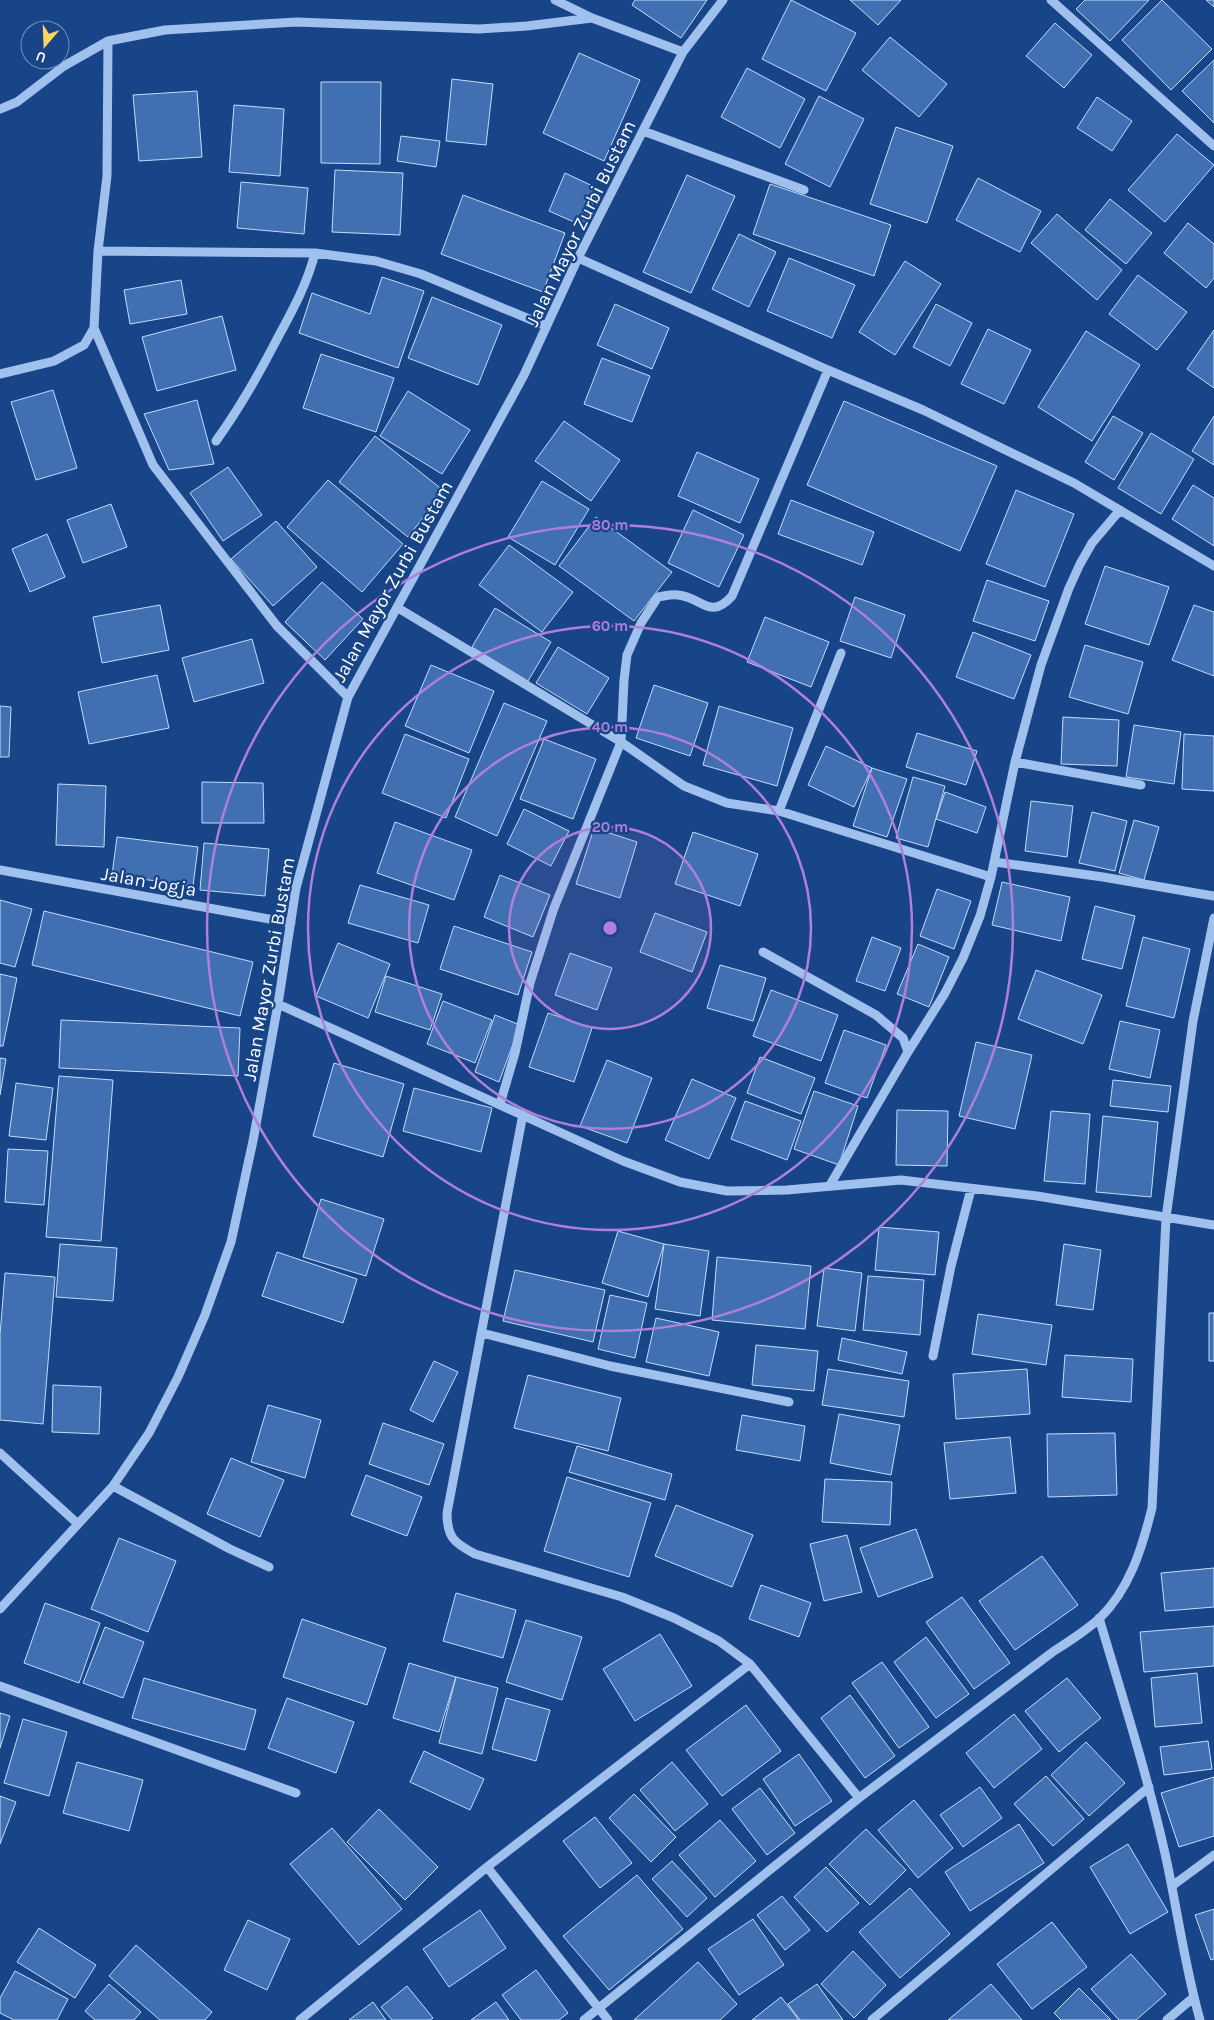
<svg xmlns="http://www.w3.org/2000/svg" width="1214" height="2020" viewBox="0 0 1214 2020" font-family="Karla,sans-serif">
  <rect width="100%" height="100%" fill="#184588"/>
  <path fill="#4070b2" stroke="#c5dbfa" d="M635 0H707L681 38 632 5Z
    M791 0 856 33 826 91 762 59Z
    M850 0H901L878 25Z
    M1085 0H1149L1110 41 1076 9Z
    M1162 0 1212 49 1171 90 1122 40Z
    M1206 0H1214V7Z
    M1055 23 1092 55 1064 88 1026 56Z
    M890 37 947 84 919 117 862 70Z
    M579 53 640 80 604 161 543 133Z
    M1214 60V123L1182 91Z
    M747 68 805 99 780 148 721 117Z
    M452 79 493 84 486 145 446 141Z
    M321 82H381L380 164 321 163Z
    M197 91 202 157 139 161 133 95Z
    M819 96 864 119 830 187 785 164Z
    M1097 97 1132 121 1112 151 1077 128Z
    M234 105 284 109 280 176 229 172Z
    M896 127 953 146 927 223 870 204Z
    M1177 134 1214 165 1165 222 1128 190Z
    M401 136 440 141 436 167 397 161Z
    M335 170 403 173 400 235 332 232Z
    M565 173 599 189 583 226 549 211Z
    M687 175 735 196 691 293 643 272Z
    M978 178 1041 211 1020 252 956 220Z
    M241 182 308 188 304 234 237 228Z
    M770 184 891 225 874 276 753 234Z
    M463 195 565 233 543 292 441 254Z
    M1110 199 1152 233 1126 264 1085 230Z
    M1057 214 1122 270 1097 300 1031 243Z
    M1188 223 1214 244V278L1206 288 1164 253Z
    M739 234 776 252 749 307 712 289Z
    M789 258 855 285 832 338 767 311Z
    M905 261 941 284 895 355 859 332Z
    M1138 275 1187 312 1157 350 1109 314Z
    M382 277 424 291 398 368 299 333 312 293 370 314Z
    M181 280 187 314 130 324 124 290Z
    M432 297 502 325 478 385 408 358Z
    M615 304 669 328 652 369 597 345Z
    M936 304 972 323 950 366 913 347Z
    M222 316 236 370 157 391 142 337Z
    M988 329 1031 350 1004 404 961 384Z
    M1214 330V388L1187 369Z
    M1086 331 1140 365 1092 441 1038 407Z
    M321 354 394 378 376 432 303 408Z
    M602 358 650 376 632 422 584 404Z
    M53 390 77 468 36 480 11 402Z
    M408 391 470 430 442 474 380 436Z
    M197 400 214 464 169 470 144 414Z
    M844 401 997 466 960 551 807 485Z
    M1113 416 1143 433 1114 480 1085 462Z
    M1214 416V465L1192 451Z
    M564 421 620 460 591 501 535 461Z
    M1151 433 1194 459 1161 514 1118 488Z
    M375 436 444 491 408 537 339 482Z
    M697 452 759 479 740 523 678 496Z
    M228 467 262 515 223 541 190 493Z
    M328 480 403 544 362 592 287 527Z
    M542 481 589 509 555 565 508 537Z
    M1193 485 1214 498V546L1172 519Z
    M1016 490 1074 514 1045 587 986 564Z
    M791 500 874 532 862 565 778 534Z
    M111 504 127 547 83 563 67 520Z
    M693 510 744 535 719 587 668 563Z
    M596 517 672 572 634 621 559 566Z
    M276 521 317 567 273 606 231 559Z
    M47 534 65 577 30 592 12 549Z
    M509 545 573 592 542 632 479 585Z
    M1105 566 1169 587 1149 645 1085 624Z
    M987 580 1049 601 1035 641 973 621Z
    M322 582 363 619 325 660 285 622Z
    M855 597 905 615 891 658 840 641Z
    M160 605 169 650 102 663 93 617Z
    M1194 605 1214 612V676L1172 660Z
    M495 608 551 642 528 681 472 647Z
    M765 617 829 642 811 687 747 662Z
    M973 632 1031 655 1014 699 956 677Z
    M252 639 264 683 194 702 182 658Z
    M1085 645 1143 662 1128 714 1069 697Z
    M558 647 609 678 587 714 536 683Z
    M431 665 494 691 469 753 405 726Z
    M157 675 169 728 89 744 78 692Z
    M654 685 708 703 690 756 636 738Z
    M504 703 547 721 497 836 455 817Z
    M0 706 11 707 9 757H0Z
    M719 706 793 728 777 786 703 765Z
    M1063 717 1119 720 1117 766 1061 764Z
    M1134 725 1181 732 1174 784 1126 777Z
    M917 733 977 751 966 785 906 767Z
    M405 734 469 759 446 818 382 793Z
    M1184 734 1214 736V791L1182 789Z
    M544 739 596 759 573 819 520 799Z
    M826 746 872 768 854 807 808 785Z
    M872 768 907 779 887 837 853 826Z
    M913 777 945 786 928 847 896 838Z
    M202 782 263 783 264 823H202Z
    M58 784 106 786 104 847 56 845Z
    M945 792 986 807 977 833 936 819Z
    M1031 801 1073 806 1067 857 1025 851Z
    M524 809 569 831 551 866 507 844Z
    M1092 812 1127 821 1115 871 1079 863Z
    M1134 820 1159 827 1144 880 1119 873Z
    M395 822 472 850 454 900 377 873Z
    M594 828 637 842 620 898 576 884Z
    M693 832 758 854 740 906 675 884Z
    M117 837 198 847 193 886 112 875Z
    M204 843 269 849 265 896 200 890Z
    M500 875 550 895 533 937 484 917Z
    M1002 882 1070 897 1061 941 992 925Z
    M360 885 429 905 418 943 348 923Z
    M937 889 971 901 954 949 920 936Z
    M0 900 32 909 15 967 0 963Z
    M1095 906 1135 916 1122 969 1082 959Z
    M44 911 253 962 240 1016 32 965Z
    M655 913 707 932 692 972 640 952Z
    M454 926 532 952 518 995 440 969Z
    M872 937 901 948 885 991 856 981Z
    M1143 937 1190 949 1174 1018 1126 1006Z
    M338 943 390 964 368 1018 316 996Z
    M918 944 949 957 929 1007 897 994Z
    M570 953 612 968 597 1010 555 995Z
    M720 965 766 978 753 1021 707 1008Z
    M1036 970 1102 995 1083 1044 1018 1019Z
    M0 974 17 978 3 1046H0Z
    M386 976 442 994 430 1030 375 1012Z
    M771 990 838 1015 821 1061 753 1036Z
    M443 1001 492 1020 475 1063 427 1044Z
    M548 1013 592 1028 574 1082 529 1067Z
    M495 1015 520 1025 499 1082 475 1072Z
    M61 1020 240 1028 238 1076 59 1068Z
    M1120 1021 1160 1030 1150 1078 1109 1069Z
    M844 1030 886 1045 867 1098 825 1083Z
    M976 1042 1032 1055 1015 1129 959 1116Z
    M760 1057 815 1078 801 1114 747 1093Z
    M0 1058 6 1059 0 1095Z
    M607 1060 652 1078 627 1143 580 1126Z
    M334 1063 404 1084 383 1157 313 1136Z
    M59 1076 113 1080 101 1241 46 1237Z
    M692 1079 736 1098 709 1159 665 1140Z
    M1113 1080 1171 1086 1168 1112 1110 1106Z
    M16 1083 53 1088 46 1140 9 1136Z
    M414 1088 492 1108 481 1152 403 1131Z
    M814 1091 858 1106 839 1165 794 1149Z
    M745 1101 801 1121 787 1160 731 1139Z
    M897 1110 948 1111 947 1166 896 1165Z
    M1051 1111 1090 1114 1085 1184 1044 1181Z
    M1103 1116 1158 1122 1151 1197 1096 1192Z
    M8 1149 48 1151 44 1205 5 1202Z
    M321 1199 384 1219 366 1276 303 1257Z
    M879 1227 939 1232 935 1275 875 1270Z
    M618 1231 664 1244 648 1297 602 1283Z
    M60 1244 117 1248 113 1301 56 1297Z
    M664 1244 709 1251 700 1316 655 1309Z
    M1064 1244 1101 1250 1093 1310 1056 1305Z
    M277 1252 357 1279 343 1323 262 1296Z
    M717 1257 811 1266 805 1329 712 1320Z
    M824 1268 862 1273 855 1331 817 1326Z
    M515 1270 605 1290 593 1342 503 1321Z
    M5 1273 55 1277 43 1424 0 1420V1335Z
    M868 1276 924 1280 920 1335 863 1330Z
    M610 1295 647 1303 635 1358 598 1349Z
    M1209 1313H1214V1361H1209Z
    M978 1314 1052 1325 1046 1365 972 1354Z
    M656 1318 719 1332 709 1376 646 1362Z
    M842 1338 907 1352 902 1374 838 1360Z
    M756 1345 818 1351 814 1391 752 1385Z
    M1065 1355 1133 1359 1131 1402 1062 1397Z
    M434 1361 458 1372 433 1422 410 1410Z
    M828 1369 909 1381 904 1417 822 1405Z
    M1027 1369 1030 1414 956 1419 953 1374Z
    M528 1375 621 1398 608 1451 514 1428Z
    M53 1385 101 1387 99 1434 52 1432Z
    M268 1405 321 1420 305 1478 251 1462Z
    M839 1414 900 1425 891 1475 830 1463Z
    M742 1415 805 1426 800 1461 736 1450Z
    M383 1423 444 1444 429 1485 369 1464Z
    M1115 1433 1117 1495 1048 1497 1047 1434Z
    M1010 1437 1016 1493 950 1499 944 1443Z
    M577 1446 672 1474 665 1500 569 1472Z
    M231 1458 284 1480 260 1537 207 1514Z
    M366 1475 422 1497 407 1536 351 1515Z
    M567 1477 651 1503 629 1577 544 1551Z
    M825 1479 892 1482 890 1525 822 1522Z
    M676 1505 753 1535 732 1587 655 1556Z
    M916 1529 933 1577 878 1597 860 1548Z
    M847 1535 862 1592 824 1601 810 1544Z
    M119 1538 176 1561 148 1632 91 1609Z
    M1042 1556 1078 1605 1015 1650 979 1601Z
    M1214 1568V1607L1165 1611 1161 1573Z
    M761 1585 811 1603 799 1637 749 1619Z
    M456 1593 516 1610 503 1658 443 1641Z
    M962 1597 1010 1663 974 1689 926 1622Z
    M45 1603 100 1623 79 1683 24 1663Z
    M302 1619 386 1648 367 1705 283 1677Z
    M526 1620 582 1637 562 1700 506 1682Z
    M1214 1626V1666L1144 1672 1140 1632Z
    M105 1627 144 1642 123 1698 83 1683Z
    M660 1634 692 1686 635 1721 603 1669Z
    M926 1637 969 1694 936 1718 894 1662Z
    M882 1662 929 1727 899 1748 852 1683Z
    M409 1663 456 1677 439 1732 393 1718Z
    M1197 1673 1202 1723 1155 1727 1151 1678Z
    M456 1677 498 1688 482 1754 439 1743Z
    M144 1678 256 1710 245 1750 132 1718Z
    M1067 1678 1101 1718 1059 1752 1025 1711Z
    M850 1695 895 1756 865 1778 821 1718Z
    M287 1698 354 1722 336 1773 268 1748Z
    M506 1698 550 1710 536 1761 492 1749Z
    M746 1705 781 1751 722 1796 686 1750Z
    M0 1713 10 1716 0 1748Z
    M1014 1714 1042 1749 994 1788 966 1753Z
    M23 1719 67 1732 49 1796 4 1783Z
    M1208 1741 1212 1769 1164 1775 1160 1747Z
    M1086 1742 1125 1783 1089 1816 1051 1775Z
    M424 1751 484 1779 470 1810 410 1782Z
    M799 1754 832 1801 795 1826 763 1779Z
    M77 1762 143 1780 129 1831 63 1813Z
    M672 1762 708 1804 675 1831 640 1790Z
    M1046 1776 1084 1819 1053 1846 1014 1804Z
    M1214 1777V1836L1179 1847 1161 1793Z
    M980 1787 1002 1818 963 1847 940 1815Z
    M760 1788 795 1833 767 1855 732 1809Z
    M634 1794 676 1837 651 1862 609 1818Z
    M0 1796 16 1802 0 1844Z
    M914 1800 953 1848 918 1878 878 1830Z
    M379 1809 438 1867 405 1900 347 1842Z
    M595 1817 632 1863 600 1888 563 1841Z
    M720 1820 756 1861 715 1897 679 1855Z
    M1019 1824 1044 1863 970 1911 945 1872Z
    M332 1828 402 1909 359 1945 290 1864Z
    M866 1829 906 1870 870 1905 829 1864Z
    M1128 1844 1168 1912 1130 1934 1090 1867Z
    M672 1861 707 1898 687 1917 652 1879Z
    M826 1867 859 1903 827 1932 794 1897Z
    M637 1875 683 1929 609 1990 563 1936Z
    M910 1888 950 1934 900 1978 859 1932Z
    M782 1896 810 1930 785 1950 757 1915Z
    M1214 1909V1959L1211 1960 1195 1915Z
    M480 1910 506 1948 449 1987 423 1949Z
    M753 1919 784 1965 739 1995 708 1949Z
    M248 1920 290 1939 267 1990 224 1970Z
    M1052 1922 1087 1967 1032 2009 997 1964Z
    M39 1928 96 1965 75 1998 17 1962Z
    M136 1945 212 2012 205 2020H160L109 1976Z
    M853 1951 886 1985 854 2018 821 1984Z
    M1131 1954 1166 1994 1136 2020H1119L1091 1989Z
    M698 1962 737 2004 720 2020H634Z
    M536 1970 568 2013 559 2020H521L502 1995Z
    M15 1971 68 1999 57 2020H14L0 2013V1998Z
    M109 1984 141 2012 134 2020H95L85 2011Z
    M817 1984 843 2020H800L788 2004Z
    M991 1984 1022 2020H948Z
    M407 1986 433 2018 430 2020H392L381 2007Z
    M1079 1988 1111 2020H1061L1054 2013Z
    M781 1997 799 2020H752Z
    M373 2002 386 2020H349Z
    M496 2002 509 2020H471Z"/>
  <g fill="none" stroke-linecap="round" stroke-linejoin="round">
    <path stroke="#a0c0ed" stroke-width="9" d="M555 0 592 18 683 52
      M1051 0 1214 146
      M0 109 17 102 64 66 108 41 165 30 297 22 479 29 527 26 592 18
      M643 131 804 190
      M98 251 315 253 376 261 421 274 546 326
      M578 258 828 370 923 410 1074 483 1214 566
      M94 328 153 465 277 626 348 697
      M0 374 54 361 84 345 94 328 98 251 107 176 108 41
      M216 441C239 409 258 376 276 341 291 313 307 285 315 253
      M398 608 621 742 684 786 727 803 779 811 991 877
      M1015 762 1141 785
      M779 811 841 653
      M995 862 1103 877 1214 896
      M0 870 291 923
      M763 952 876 1015 903 1038 908 1052
      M278 1004 623 1161 680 1182 727 1191 787 1190 901 1180 1037 1196 1214 1225
      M500 1104 515 1053 530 983 554 908 621 742 624 680 627 655 641 623 658 597C665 596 671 594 678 595 702 597 710 621 732 596L828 370
      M523 1114 447 1513C447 1537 454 1543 475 1554L622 1597 674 1618 719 1641 750 1664 859 1798
      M830 1185 908 1052 945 993 963 958 980 916 991 877 1015 762 1041 665 1069 588 1080 564 1092 543 1120 510
      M482 1333 610 1366 789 1402
      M933 1356 951 1266 971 1189
      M0 1453 78 1524
      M113 1486 230 1549 269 1567
      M0 1609 113 1486 149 1433 178 1377 205 1315 231 1242 253 1141 278 1004 296 888 348 697 524 375 578 258 683 52 723 0
      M1099 1618C1122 1695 1146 1771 1164 1849 1177 1906 1184 1964 1200 2020
      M0 1686 296 1793
      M487 1867 608 2020
      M1172 1886 1214 1855
      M300 2020 487 1867 750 1664
      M584 2020 859 1798 1054 1651C1070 1641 1085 1631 1099 1619 1130 1589 1142 1548 1152 1508L1166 1218 1193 1021 1214 918
      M872 2020 1149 1787
      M1167 2020 1194 1997"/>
  </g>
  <circle cx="610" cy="928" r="101" fill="#b080d9" fill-opacity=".12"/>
  <g fill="none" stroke="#b080d9" stroke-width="2.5">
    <circle cx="610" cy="928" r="101"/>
    <circle cx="610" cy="928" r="201"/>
    <circle cx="610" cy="928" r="302"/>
    <circle cx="610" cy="928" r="403"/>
  </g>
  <g text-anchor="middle" stroke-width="4.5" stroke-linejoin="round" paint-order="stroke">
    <g font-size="19" fill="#fff" stroke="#184588">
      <text transform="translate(580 223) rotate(-64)" y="7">Jalan Mayor Zurbi Bustam</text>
      <text transform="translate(392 581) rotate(-61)" y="7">Jalan Mayor Zurbi Bustam</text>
      <text transform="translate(149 881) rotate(10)" y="7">Jalan Jogja</text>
      <text transform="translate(268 969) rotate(-80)" y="7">Jalan Mayor Zurbi Bustam</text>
    </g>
  </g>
  <circle cx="610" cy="928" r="8" fill="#b080d9" stroke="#184588" stroke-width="2.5"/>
  <g font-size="15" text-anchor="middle" font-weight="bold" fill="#b080d9" stroke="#184588" stroke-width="4.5" stroke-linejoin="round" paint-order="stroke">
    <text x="610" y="530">80 m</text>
    <text x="610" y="631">60 m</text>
    <text x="610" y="732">40 m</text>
    <text x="610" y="832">20 m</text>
  </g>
  <g transform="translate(45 45) rotate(199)"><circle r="24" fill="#184588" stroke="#748fb8"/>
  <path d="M0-4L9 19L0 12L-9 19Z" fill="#ffd55c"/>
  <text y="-8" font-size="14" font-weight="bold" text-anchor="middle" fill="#ffffff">U</text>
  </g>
</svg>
